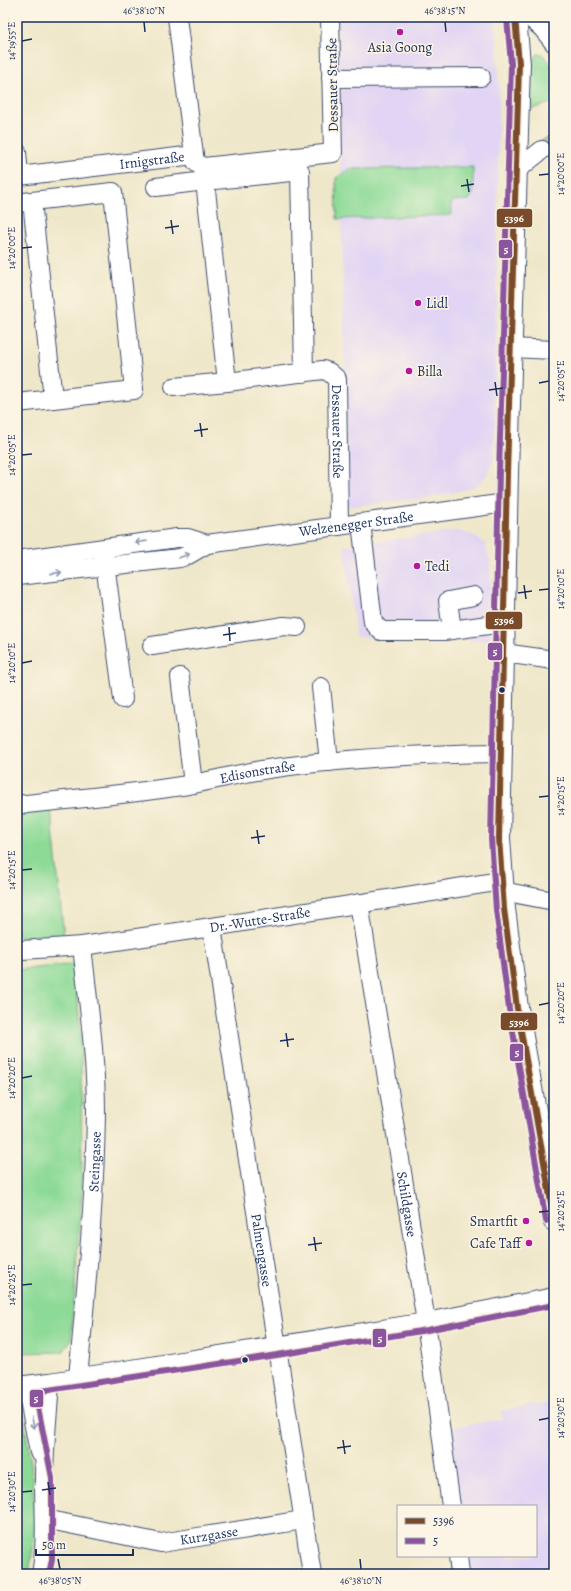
<svg xmlns="http://www.w3.org/2000/svg" width="571" height="1591" font-family="Alegreya,serif">
<style>
.built{fill:#e1d4f4}
.green{fill:#8dda97;stroke:#54847a}
.lines{fill:none;stroke-linecap:round;stroke-linejoin:round}
.minor-tunnel{stroke:#c5c2b4;stroke-width:18;stroke-dasharray:18 9;stroke-linecap:butt}
.minor-casing{stroke:#3b4b6e;stroke-width:20}
.major-casing{stroke:#3b4b6e;stroke-width:24}
.minor{stroke:#fff;stroke-width:18}
.major{stroke:#fff;stroke-width:22}
.bus-1-casing{stroke:#fcf5e5;stroke-width:9}
.bus-2-casing{stroke:#fcf5e5;stroke-width:9}
.bus-1{stroke:#7a4b2a;stroke-width:6}
.bus-2{stroke:#8b559d;stroke-width:6}
.oneway{stroke:#8d97ae}
.ticks{fill:none;stroke:#1b2f5e;stroke-width:1.5}
.poi-dot{fill:#b5179e;stroke:#fcf5e5;stroke-width:1.5}
.bus-dot{fill:#1b2f5e;stroke:#fcf5e5;stroke-width:1.5}
.labels{text-anchor:middle;stroke-width:3;stroke-linejoin:round;paint-order:stroke}
.poi-label{font-size:14px;fill:#1b2f5e;stroke:#fcf5e5;text-anchor:start}
.street-label{font-size:14px;fill:#1b2f5e;stroke:#fcf5e5}
.line-badge{stroke:#fcf5e5;stroke-width:1.5}
.badge-label{font-size:11px;text-anchor:middle;font-weight:bold;fill:#fff}
.neatline{fill:none;stroke:#1b2f5e;stroke-width:1.5}
.ticks-label{font-size:10px;text-anchor:middle;fill:#1b2f5e}
</style>
<rect width="100%" height="100%" fill="#fcf5e5"/>
<filter id="ink" filterUnits="userSpaceOnUse"><feTurbulence type="fractalNoise" baseFrequency=".025" numOctaves="2"/><feDisplacementMap in="SourceGraphic" scale="8" xChannelSelector="R" yChannelSelector="G"/><feConvolveMatrix kernelMatrix="1 2 1 2 8 2 1 2 1" color-interpolation-filters="sRGB"/></filter>
<filter id="wash" filterUnits="userSpaceOnUse"><feTurbulence type="fractalNoise" baseFrequency=".012" numOctaves="4" result="noise"/><feDisplacementMap in="SourceGraphic" scale="16" xChannelSelector="R" yChannelSelector="G"/><feGaussianBlur stdDeviation="0.9" result="paint"/><feColorMatrix in="noise" values="0 0 0 0 0 0 0 0 0 0 0 0 0 0 0 0 0 1.4 0 .05"/><feComposite in="paint" operator="in"/></filter>
<g filter="url(#wash)">
<rect width="100%" height="100%" fill="#efe7c9"/>
<!-- built -->
<g class="built">
<path d="M337,17H494L497,40L499,82L494,459L488,474L477,485L468,489L433,497L348,507Z"/>
<path d="M456,531L473,535L485,544L490,560L491,641L356,637L344,546Z"/>
<path d="M554,1401V1574H467L464,1556H536V1506H457L447,1428L502,1419L501,1411Z"/>
</g>
<!-- green -->
<g class="green">
<path d="M538,54H542C557,67 554,84 554,102L529,110C530,96 527,62 538,54Z"/>
<path d="M473,167V194L469,200L451,201L452,215L337,219L336,178L349,169Z"/>
<path d="M51,809L64,937H20L17,934V815Z"/>
<path d="M75,964L81,1041L82,1189L71,1340L63,1352L17,1353V1097L19,1089L17,1083V970Z"/>
<path d="M17,1407L23,1415L31,1463L36,1527L29,1574H17Z"/>
</g>
</g>
<g filter="url(#ink)">
<g class="lines">
<!-- minor-tunnel -->
<path class="minor-tunnel" d="M542,150L554,142"/>
<defs>
<g id="minor">
<path d="M529,17L542,28L554,43"/>
<path d="M331,78L481,77"/>
<path id="s1" d="M17,152L19,176L194,155L177,17"/>
<path d="M194,155C195,162 197,165 204,167L333,153L330,17"/>
<path d="M517,170L542,150"/>
<path d="M156,187L205,181"/>
<path d="M32,201L113,192L134,390L53,399"/>
<path d="M17,203L32,201L53,399L17,403"/>
<path d="M511,348L554,350"/>
<path id="s2" d="M227,382L323,370L329,372L337,379L339,526"/>
<path d="M174,387L227,382L205,181L300,171L304,373"/>
<path d="M361,523L373,622L381,631H444L503,623"/>
<path d="M104,556L123,699"/>
<path id="s3" d="M17,560L177,538H188L207,544L506,503"/>
<path d="M17,576L180,558L188,555L207,544"/>
<path d="M452,630L448,601L474,596"/>
<path d="M152,646L284,626L297,627"/>
<path d="M503,653L554,660"/>
<path d="M180,677L193,784"/>
<path d="M321,687L329,762"/>
<path id="s4" d="M17,805C74,799 131,794 188,785C215,780 241,773 268,769C345,758 422,754 500,753"/>
<path d="M502,891L554,901"/>
<path id="s5" d="M359,903L426,1322L451,1506"/>
<path id="s6" d="M212,927L312,1574"/>
<path id="s7" d="M17,949L22,950L82,946L212,927L501,881"/>
<path id="s8" d="M78,1378C86,1289 95,1201 96,1112C96,1057 88,1001 82,946"/>
<path d="M26,1385L39,1452"/>
<path d="M17,1386L50,1382L426,1322L554,1297"/>
<path id="s9" d="M45,1519L161,1543L303,1520"/>
<path d="M458,1556L460,1574"/>
<path d="M41,1574C47,1543 44,1511 44,1480C44,1447 48,1414 50,1382"/>
</g>
<path id="major" d="M515,17L519,64L507,473L499,838L504,909L517,1008L554,1220"/>
</defs>
<!-- minor casing -->
<use href="#minor" class="minor-casing"/>
<!-- major casing -->
<use href="#major" class="major-casing"/>
<!-- minor -->
<use href="#minor" class="minor"/>
<!-- major -->
<use href="#major" class="major"/>
<defs>
<path id="bus-1" d="M515,17L519,64L507,473L499,838L504,909L517,1008L554,1220"/>
<g id="bus-2">
<path d="M507,18L511,64L499,473L491,839L496,910L509,1009L546,1221"/>
<path d="M49,1574L52,1560V1478L35,1392L277,1355L427,1330L554,1305"/>
</g>
</defs>
<!-- bus-1 casing -->
<use href="#bus-1" class="bus-1-casing"/>
<!-- bus-2 casing -->
<use href="#bus-2" class="bus-2-casing"/>
<!-- bus-1 -->
<use href="#bus-1" class="bus-1"/>
<!-- bus-2 -->
<use href="#bus-2" class="bus-2"/>
</g>
<!-- one-way arrows -->
<defs><path id="oneway-shaft" d="M-6 0H5M1.5-3L5.5 0L1.5 3" fill="none" stroke-width="1.6" stroke-linecap="round" stroke-linejoin="round"/></defs>
<g class="oneway">
<use href="#oneway-shaft" transform="translate(141 542) rotate(172)"/>
<use href="#oneway-shaft" transform="translate(184 556) rotate(-20)"/>
<use href="#oneway-shaft" transform="translate(56 573) rotate(-6)"/>
<use href="#oneway-shaft" transform="translate(33 1423) rotate(79)"/>
</g>
</g>
<!-- ticks -->
<path class="ticks" d="M144,22L145,32M445,22L446,32M22,41L32,39M539,175L549,174M467,179L469,192M461,186L474,184M171,220L173,234M165,228L179,226M22,248L32,247M495,382L497,396M539,383L549,381M489,390L503,388M200,423L202,437M194,431L208,429M22,455L32,454M524,585L526,599M539,590L549,589M518,593L532,591M229,627L230,641M223,635L236,633M22,663L32,661M539,797L549,796M257,830L259,844M251,838L265,836M22,870L32,869M539,1005L549,1003M286,1033L288,1047M280,1041L294,1039M22,1078L32,1076M539,1212L549,1211M314,1237L316,1251M308,1245L322,1243M22,1285L32,1284M539,1420L549,1418M343,1440L345,1454M337,1448L351,1446M48,1482L50,1495M42,1490L56,1488M22,1492L32,1491M58,1559L60,1569M360,1559L361,1569"/>
<!-- markers -->
<g class="poi-dot">
<circle cx="400" cy="32" r="4"/>
<circle cx="418" cy="303" r="4"/>
<circle cx="409" cy="371" r="4"/>
<circle cx="417" cy="566" r="4"/>
<circle cx="526" cy="1221" r="4"/>
<circle cx="529" cy="1243" r="4"/>
</g>
<g class="bus-dot">
<circle cx="502" cy="690" r="3.5"/>
<circle cx="245" cy="1360" r="3.5"/>
</g>
<g class="labels">
<!-- poi labels -->
<g class="poi-label">
<text x="400" y="52" text-anchor="middle">Asia Goong</text>
<text x="426" y="308">Lidl</text>
<text x="417" y="376">Billa</text>
<text x="425" y="571">Tedi</text>
<text x="518" y="1226" text-anchor="end">Smartfit</text>
<text x="521" y="1248" text-anchor="end">Cafe Taff</text>
</g>
<!-- street labels -->
<g class="street-label">
<text transform="translate(332 85) rotate(-91)" y="5">Dessauer Straße</text>
<text dy="5" stroke="none"><textPath href="#s1" startOffset="158">Irnigstraße</textPath></text>
<text dy="5" stroke="none"><textPath href="#s2" startOffset="166">Dessauer Straße</textPath></text>
<text dy="5" stroke="none"><textPath href="#s3" startOffset="343">Welzenegger Straße</textPath></text>
<text dy="5" stroke="none"><textPath href="#s4" startOffset="243">Edisonstraße</textPath></text>
<text dy="5" stroke="none"><textPath href="#s7" startOffset="245">Dr.-Wutte-Straße</textPath></text>
<text dy="5" stroke="none"><textPath href="#s8" startOffset="217">Steingasse</textPath></text>
<text dy="5" stroke="none"><textPath href="#s5" startOffset="305">Schildgasse</textPath></text>
<text dy="5" stroke="none"><textPath href="#s6" startOffset="327">Palmengasse</textPath></text>
<text dy="5" stroke="none"><textPath href="#s9" startOffset="167">Kurzgasse</textPath></text>
</g>
</g>
<g class="line-badge">
<rect x="496" y="208" width="37" height="20" rx="4" fill="#7a4b2a"/>
<rect x="498" y="239" width="15" height="20" rx="4" fill="#8b559d"/>
<rect x="485" y="611" width="38" height="19" rx="4" fill="#7a4b2a"/>
<rect x="487" y="642" width="16" height="19" rx="4" fill="#8b559d"/>
<rect x="500" y="1012" width="38" height="19" rx="4" fill="#7a4b2a"/>
<rect x="509" y="1043" width="15" height="19" rx="4" fill="#8b559d"/>
<rect x="372" y="1328" width="15" height="20" rx="4" fill="#8b559d"/>
<rect x="29" y="1389" width="15" height="19" rx="4" fill="#8b559d"/>
</g>
<g class="badge-label">
<text x="514" y="222">5396</text>
<text x="506" y="253">5</text>
<text x="504" y="624">5396</text>
<text x="495" y="655">5</text>
<text x="519" y="1026">5396</text>
<text x="517" y="1056">5</text>
<text x="380" y="1342">5</text>
<text x="36" y="1402">5</text>
</g>
<!-- margin -->
<rect width="571" height="1591" fill="none" stroke="#fcf5e5" stroke-width="44"/>
<!-- legend -->
<rect x="397" y="1505" width="140" height="52" fill="#fcf5e5" stroke="#a2a6af"/>
<rect x="405" y="1518" width="20" height="6" fill="#7a4b2a" stroke="#a2a6af"/>
<text x="433" y="1525" font-size="12" fill="#1b2f5e">5396</text>
<rect x="405" y="1538" width="20" height="6" fill="#8b559d" stroke="#a2a6af"/>
<text x="433" y="1545" font-size="12" fill="#1b2f5e">5</text>
<!-- scale -->
<path d="M36 1549v6h97v-6" fill="none" stroke="#1b2f5e" stroke-width="2"/>
<text x="42" y="1549" font-size="12" fill="#1b2f5e" stroke="#fcf5e5" stroke-width="3" paint-order="stroke">50 m</text>
<rect x="22" y="22" width="527" height="1547" class="neatline"/>
<g class="ticks-label">
<text x="144" y="14">46°38'10"N</text>
<text x="445" y="14">46°38'15"N</text>
<text transform="translate(11 41) rotate(-90)" y="4">14°19'55"E</text>
<text transform="translate(560 174) rotate(-90)" y="4">14°20'00"E</text>
<text transform="translate(11 248) rotate(-90)" y="4">14°20'00"E</text>
<text transform="translate(560 381) rotate(-90)" y="4">14°20'05"E</text>
<text transform="translate(11 455) rotate(-90)" y="4">14°20'05"E</text>
<text transform="translate(560 589) rotate(-90)" y="4">14°20'10"E</text>
<text transform="translate(11 663) rotate(-90)" y="4">14°20'10"E</text>
<text transform="translate(560 796) rotate(-90)" y="4">14°20'15"E</text>
<text transform="translate(11 870) rotate(-90)" y="4">14°20'15"E</text>
<text transform="translate(560 1003) rotate(-90)" y="4">14°20'20"E</text>
<text transform="translate(11 1078) rotate(-90)" y="4">14°20'20"E</text>
<text transform="translate(560 1211) rotate(-90)" y="4">14°20'25"E</text>
<text transform="translate(11 1285) rotate(-90)" y="4">14°20'25"E</text>
<text transform="translate(560 1418) rotate(-90)" y="4">14°20'30"E</text>
<text transform="translate(11 1492) rotate(-90)" y="4">14°20'30"E</text>
<text x="60" y="1584">46°38'05"N</text>
<text x="361" y="1584">46°38'10"N</text>
</g>
</svg>
